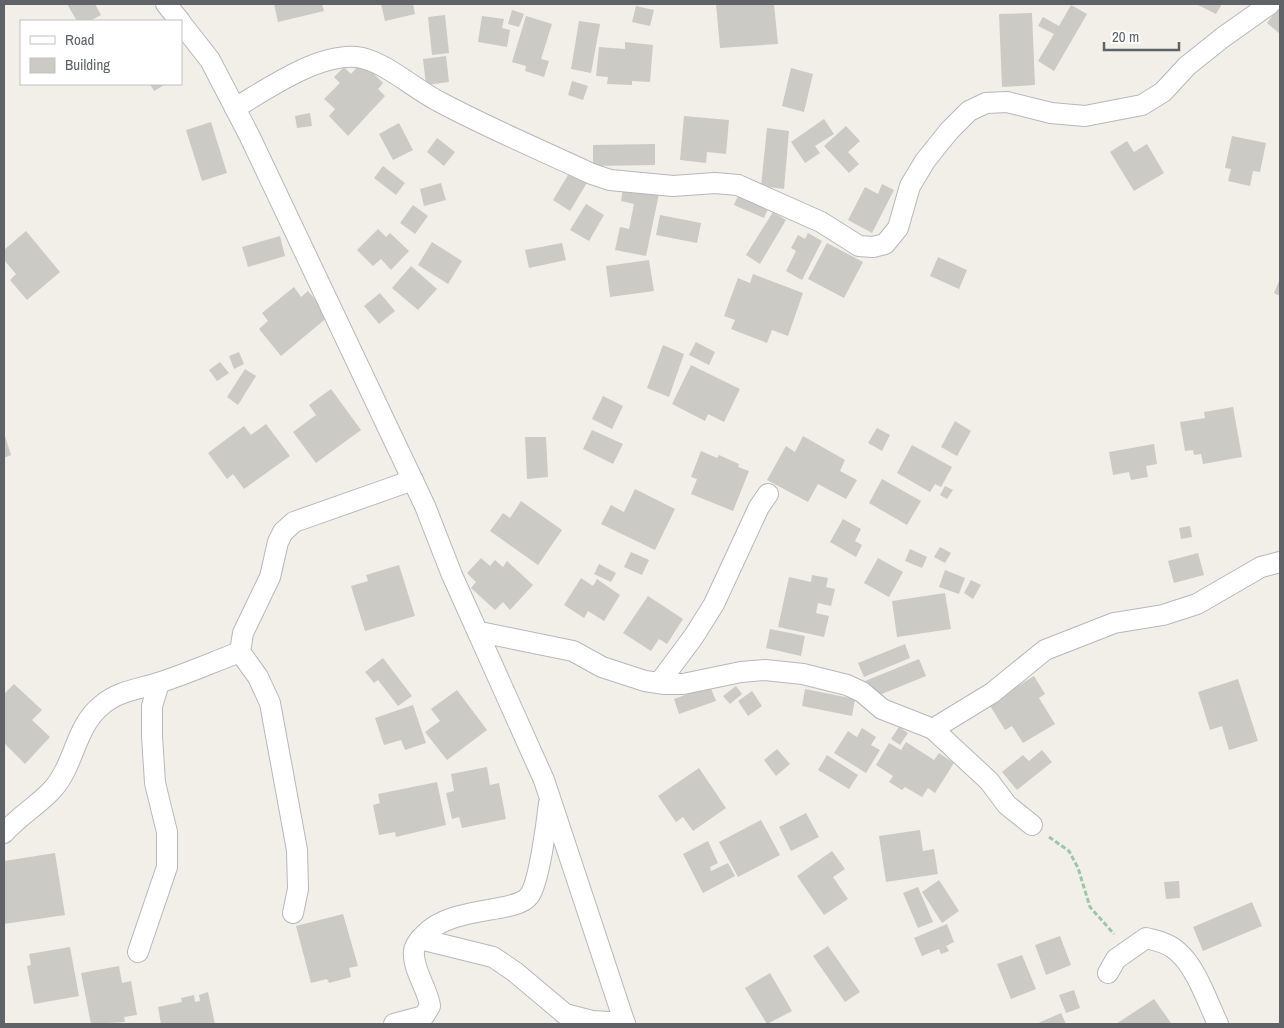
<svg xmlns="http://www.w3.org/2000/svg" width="1284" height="1028" font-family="'Archivo Narrow',sans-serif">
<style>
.building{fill:#cccac5}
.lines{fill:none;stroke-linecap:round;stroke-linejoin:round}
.street-casing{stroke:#b5b8bc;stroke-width:22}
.path{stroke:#9cc7a9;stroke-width:3;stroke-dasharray:5 2.5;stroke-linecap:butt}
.street{stroke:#fff;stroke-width:20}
</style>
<rect width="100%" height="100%" fill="#f1efe8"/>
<!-- building -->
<g class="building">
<path d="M67,4H95L101,15L90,21H77Z"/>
<path d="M274,4H322L324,11L278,22Z"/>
<path d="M381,4H413L415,14L385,21Z"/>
<path d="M716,4H774L778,44L720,48Z"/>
<path d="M1196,4H1222L1216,14Z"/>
<path d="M1071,5L1087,14L1054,71L1038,61L1054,34L1038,26L1043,17L1059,26Z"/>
<path d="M636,6L654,10L650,26L632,22Z"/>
<path d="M1278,8L1280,9V34L1267,23Z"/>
<path d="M512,10L524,14L519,27L508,24Z"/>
<path d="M1032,13L1035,85L1002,87L999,14Z"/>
<path d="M445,15L449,53L432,55L428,17Z"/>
<path d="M482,16L504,19L502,28L510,30L507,47L478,42Z"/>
<path d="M526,16L552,24L541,59L549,61L544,77L525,71L526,66L512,62Z"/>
<path d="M579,21L600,24L591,73L571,69Z"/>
<path d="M625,42L653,45L650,82L632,81V85L607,84L608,77L596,76L599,47L625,49Z"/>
<path d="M446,56L449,82L426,85L423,59Z"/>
<path d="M362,62L383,83L378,89L385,96L348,136L329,116L335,109L324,99L340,83L334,77L344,67L351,74Z"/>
<path d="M791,68L813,74L804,112L782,106Z"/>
<path d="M572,81L588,86L583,100L568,95Z"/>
<path d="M150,84H166L154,91Z"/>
<path d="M310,113L312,126L297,128L295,116Z"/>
<path d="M684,116L729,120L726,154L707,152L706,163L680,160Z"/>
<path d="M824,119L834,134L815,146L820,153L805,163L791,142Z"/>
<path d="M211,122L227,173L202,181L186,130Z"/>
<path d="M399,123L413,150L393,160L379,134Z"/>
<path d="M846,126L860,141L848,152L859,164L849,173L824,146Z"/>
<path d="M767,128L789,131L784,189L761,186Z"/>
<path d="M1232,136L1266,143L1260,172L1253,171L1250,186L1228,181L1231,169L1225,168Z"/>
<path d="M437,138L455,152L444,166L427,152Z"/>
<path d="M1127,141L1134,152L1147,144L1164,173L1134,191L1110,152Z"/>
<path d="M655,144V165L593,166V145Z"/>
<path d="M383,166L405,183L396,195L374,178Z"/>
<path d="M571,170L588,181L570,211L553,200Z"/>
<path d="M624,182L660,189L646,256L615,250L620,227L629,229L634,204L621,201Z"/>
<path d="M441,183L446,200L424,206L420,189Z"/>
<path d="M882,184L894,190L872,233L848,220L865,187L878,194Z"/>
<path d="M740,191L770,204L764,218L734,205Z"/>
<path d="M586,204L604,215L589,241L570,230Z"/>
<path d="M413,205L428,216L415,234L400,223Z"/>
<path d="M773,212L786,220L760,264L746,255Z"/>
<path d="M660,215L701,223L697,243L656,235Z"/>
<path d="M378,229L386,237L390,233L409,251L391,270L381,259L373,266L357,250Z"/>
<path d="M26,231L60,272L27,300L10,280L16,274L4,260V250Z"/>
<path d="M808,233L822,241L802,280L786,271L796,251L791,248L798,235L805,239Z"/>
<path d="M280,236L285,256L248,267L242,247Z"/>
<path d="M432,242L462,261L448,284L418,265Z"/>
<path d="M562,243L566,260L529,268L525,250Z"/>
<path d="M827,243L863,262L844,298L808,279Z"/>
<path d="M938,257L967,270L959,289L930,276Z"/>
<path d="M649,260L654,291L610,297L606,266Z"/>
<path d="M411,266L437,289L418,310L392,288Z"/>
<path d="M753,274L803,293L788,336L772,330L767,343L731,329L735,320L724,316L738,278L750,283Z"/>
<path d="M1280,279V296L1274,293Z"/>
<path d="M294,287L301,297L308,291L329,316L281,356L259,329L268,321L262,313Z"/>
<path d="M380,293L395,311L379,324L364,306Z"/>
<path d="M696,342L715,352L709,365L689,355Z"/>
<path d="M663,345L684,354L669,397L647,388Z"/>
<path d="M239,352L244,364L234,369L229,356Z"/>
<path d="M220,362L229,373L217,381L209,370Z"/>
<path d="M691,365L740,389L724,422L708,414L705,421L672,404Z"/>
<path d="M245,369L256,376L238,405L227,397Z"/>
<path d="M331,389L361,430L316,463L293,432L316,415L309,405Z"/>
<path d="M603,396L623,406L612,429L592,419Z"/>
<path d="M1233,407L1242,457L1203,464L1201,454L1194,455L1193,450L1185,451L1180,422L1205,418L1204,412Z"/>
<path d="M955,421L971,431L957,456L941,447Z"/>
<path d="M266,424L290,456L244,489L233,474L227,479L208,453L244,426L251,435Z"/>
<path d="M877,428L890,435L882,451L868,443Z"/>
<path d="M592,430L623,444L613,464L583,449Z"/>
<path d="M4,433L11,455L4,458Z"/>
<path d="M803,436L845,460L840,471L857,480L846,499L818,484L808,502L767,480L786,446L795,452Z"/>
<path d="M525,437H546L548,477L527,479Z"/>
<path d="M1154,444L1157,464L1146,466L1148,477L1131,480L1129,472L1113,475L1109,452Z"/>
<path d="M912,445L952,467L941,487L935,484L930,492L897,473Z"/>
<path d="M701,451L717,458L719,455L739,464L738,467L749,471L733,511L691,494L697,479L691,477Z"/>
<path d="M882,479L921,501L907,525L869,503Z"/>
<path d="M945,486L953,490L947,499L940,495Z"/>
<path d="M635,489L675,509L655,550L601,524L611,505L624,512Z"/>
<path d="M521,501L562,530L538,565L490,531L503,513L510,518Z"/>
<path d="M843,519L861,529L855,541L862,545L856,557L830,542Z"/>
<path d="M1190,526L1192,537L1181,539L1179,528Z"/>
<path d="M940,547L951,553L945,563L934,557Z"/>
<path d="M910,549L927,557L922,568L905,561Z"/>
<path d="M631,552L649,560L642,575L624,567Z"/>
<path d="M1198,553L1204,575L1174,583L1168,561Z"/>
<path d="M481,558L490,566L495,560L503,567L507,561L533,585L510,610L503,602L495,610L471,588L476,582L467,573Z"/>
<path d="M878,558L903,572L889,597L864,583Z"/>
<path d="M599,564L616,573L611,582L594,574Z"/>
<path d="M399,565L415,616L365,631L351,586L368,581L366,575Z"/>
<path d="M945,570L965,578L959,594L939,587Z"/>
<path d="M812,575L828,578L826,587L835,589L831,606L818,603L816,613L829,616L824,637L778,627L789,577L811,582Z"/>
<path d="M581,578L593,586L597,579L620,595L604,621L588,611L584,618L564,605Z"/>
<path d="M971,580L981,585L973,599L964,593Z"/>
<path d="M945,593L951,629L897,637L892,601Z"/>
<path d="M648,596L683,619L667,644L659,639L651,651L623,633Z"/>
<path d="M770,629L805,636L801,656L766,648Z"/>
<path d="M905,644L910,658L864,677L858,663Z"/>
<path d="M383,658L412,696L398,706L378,680L374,683L365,672Z"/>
<path d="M919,659L926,676L872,698L865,681Z"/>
<path d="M1034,676L1045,694L1039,698L1055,724L1023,743L1012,726L1005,730L989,704Z"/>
<path d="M1238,679L1258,741L1229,750L1222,726L1210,730L1198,692Z"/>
<path d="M14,684L42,710L32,720L50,737L25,764L4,743V692L5,693Z"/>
<path d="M710,686L716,701L679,714L674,699Z"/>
<path d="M736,686L742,694L730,704L723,696Z"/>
<path d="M805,689L855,699L852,716L802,706Z"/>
<path d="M457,690L487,730L447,760L425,732L440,721L431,709Z"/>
<path d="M752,691L762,706L748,716L738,701Z"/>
<path d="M413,705L426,743L405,750L401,740L384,745L375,718Z"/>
<path d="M899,727L908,733L900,745L891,739Z"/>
<path d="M862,728L876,737L871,745L880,750L866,773L834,753L848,731L857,737Z"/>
<path d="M906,742L934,760L939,753L954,763L935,793L928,788L922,797L905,787L902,790L889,782L893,776L876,765L889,743L901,750Z"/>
<path d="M777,749L790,764L776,776L764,760Z"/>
<path d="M1042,750L1052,762L1017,790L1002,772L1023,755L1029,761Z"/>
<path d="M827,755L858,775L849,789L818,770Z"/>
<path d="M487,767L490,785L499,783L506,819L462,828L459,817L452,819L446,793L454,791L451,774Z"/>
<path d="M699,768L726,808L693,831L683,817L676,822L658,796Z"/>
<path d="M437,782L446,825L396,837L395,832L379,835L373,805L380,803L378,794Z"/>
<path d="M806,813L819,837L791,851L779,827Z"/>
<path d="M761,820L780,855L738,877L719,842Z"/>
<path d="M920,830L923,851L934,849L938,874L886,882L879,836Z"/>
<path d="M708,841L718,863L710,867L711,871L728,863L735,876L703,893L683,854Z"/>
<path d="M832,851L845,869L833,877L848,899L824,915L797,876Z"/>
<path d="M55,853L65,915L4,924V861Z"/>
<path d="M939,880L959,911L942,923L922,892Z"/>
<path d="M1179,881L1180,898L1166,899L1164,882Z"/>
<path d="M918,887L933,922L918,928L903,893Z"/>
<path d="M1252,902L1262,926L1203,951L1193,927Z"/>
<path d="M343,914L358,966L349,968L351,977L329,983L327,979L311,983L296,926Z"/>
<path d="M947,924L954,942L946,946L949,951L941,954L939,949L922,956L914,938Z"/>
<path d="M1060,936L1071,965L1046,975L1035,945Z"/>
<path d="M828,946L860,992L845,1002L813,956Z"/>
<path d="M70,947L79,996L34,1004L27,966L31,965L29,954Z"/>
<path d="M1022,955L1036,989L1011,999L997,964Z"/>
<path d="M119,966L122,983L131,981L137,1015L124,1017L125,1022L91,1024L81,973Z"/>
<path d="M770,973L792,1011L767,1024L745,988Z"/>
<path d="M1074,990L1080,1008L1066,1013L1059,995Z"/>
<path d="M208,992L215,1024H161L158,1007L182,1002L181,998L194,995L195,1002L200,1001L199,995Z"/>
<path d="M1154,999L1171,1023L1169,1024H1116Z"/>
<path d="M1061,1013L1066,1024H1036Z"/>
</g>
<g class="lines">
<defs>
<g id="street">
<path d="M166,4L180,21"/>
<path d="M181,23L210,60L250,137L425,506L452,575L544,780L625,1024"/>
<path d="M235,108C267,89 317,54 356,57C382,59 414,89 438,101C488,128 541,150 592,174L610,180L673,186L715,183L738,185L821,222L859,246L873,247L885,244L898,228L910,186L925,161L949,131L969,111L986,103L1007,102L1051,113L1085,116L1142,105L1163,92L1187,66L1222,38L1270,4"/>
<path d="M480,632L573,651L602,667L645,681L665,684H683L741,672L765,670L803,674L847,685L862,692L882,709L933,729L989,781L1007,805L1032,825"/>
<path d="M659,683L694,636L714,604L759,507L768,494"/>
<path d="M933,729L992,693L1045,650L1114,623L1163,615L1197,604L1261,567L1280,562"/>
<path d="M4,833C18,817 37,806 52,790C75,765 75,726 102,705C118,691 139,689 158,683C186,674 213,662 240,652"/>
<path d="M293,913L298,889L297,850L270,703L258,677L240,652L243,633L270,577L278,542L283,532L294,522L413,480"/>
<path d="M420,939L493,957L515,972L565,1014L592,1021L625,1023"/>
<path d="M138,952L167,867V832L155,783L152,736V706L159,683"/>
<path d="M1108,973L1116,959L1146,938C1157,941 1169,943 1178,952C1196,967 1208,1003 1218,1024"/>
<path d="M394,1024L424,1016L430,1006C428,989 412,969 414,951C414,946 420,939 424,935C452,905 516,914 529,896C539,884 547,821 549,803"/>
</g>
</defs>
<!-- street casing -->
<use href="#street" class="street-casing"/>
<!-- path -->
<path class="path" d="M1049,837L1069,851L1078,868L1090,907L1114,934"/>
<!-- street -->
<use href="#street" class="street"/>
</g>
<!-- border -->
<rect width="1284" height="1028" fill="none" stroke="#5f6368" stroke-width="10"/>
<!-- legend -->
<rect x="20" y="20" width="162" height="65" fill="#ffffff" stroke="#bfc1c3"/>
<rect x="30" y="36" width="25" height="8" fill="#ffffff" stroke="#bfc1c3"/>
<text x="65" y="45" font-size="15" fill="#5f6368">Road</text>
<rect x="30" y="58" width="25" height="15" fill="#cccac5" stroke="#bfc1c3"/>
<text x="65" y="70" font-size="15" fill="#5f6368">Building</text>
<!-- scale -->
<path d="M1104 42v8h75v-8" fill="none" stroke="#5f6368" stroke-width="2.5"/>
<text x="1112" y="42" font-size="15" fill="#5f6368" stroke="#ffffff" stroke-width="4" paint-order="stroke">20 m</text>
</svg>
